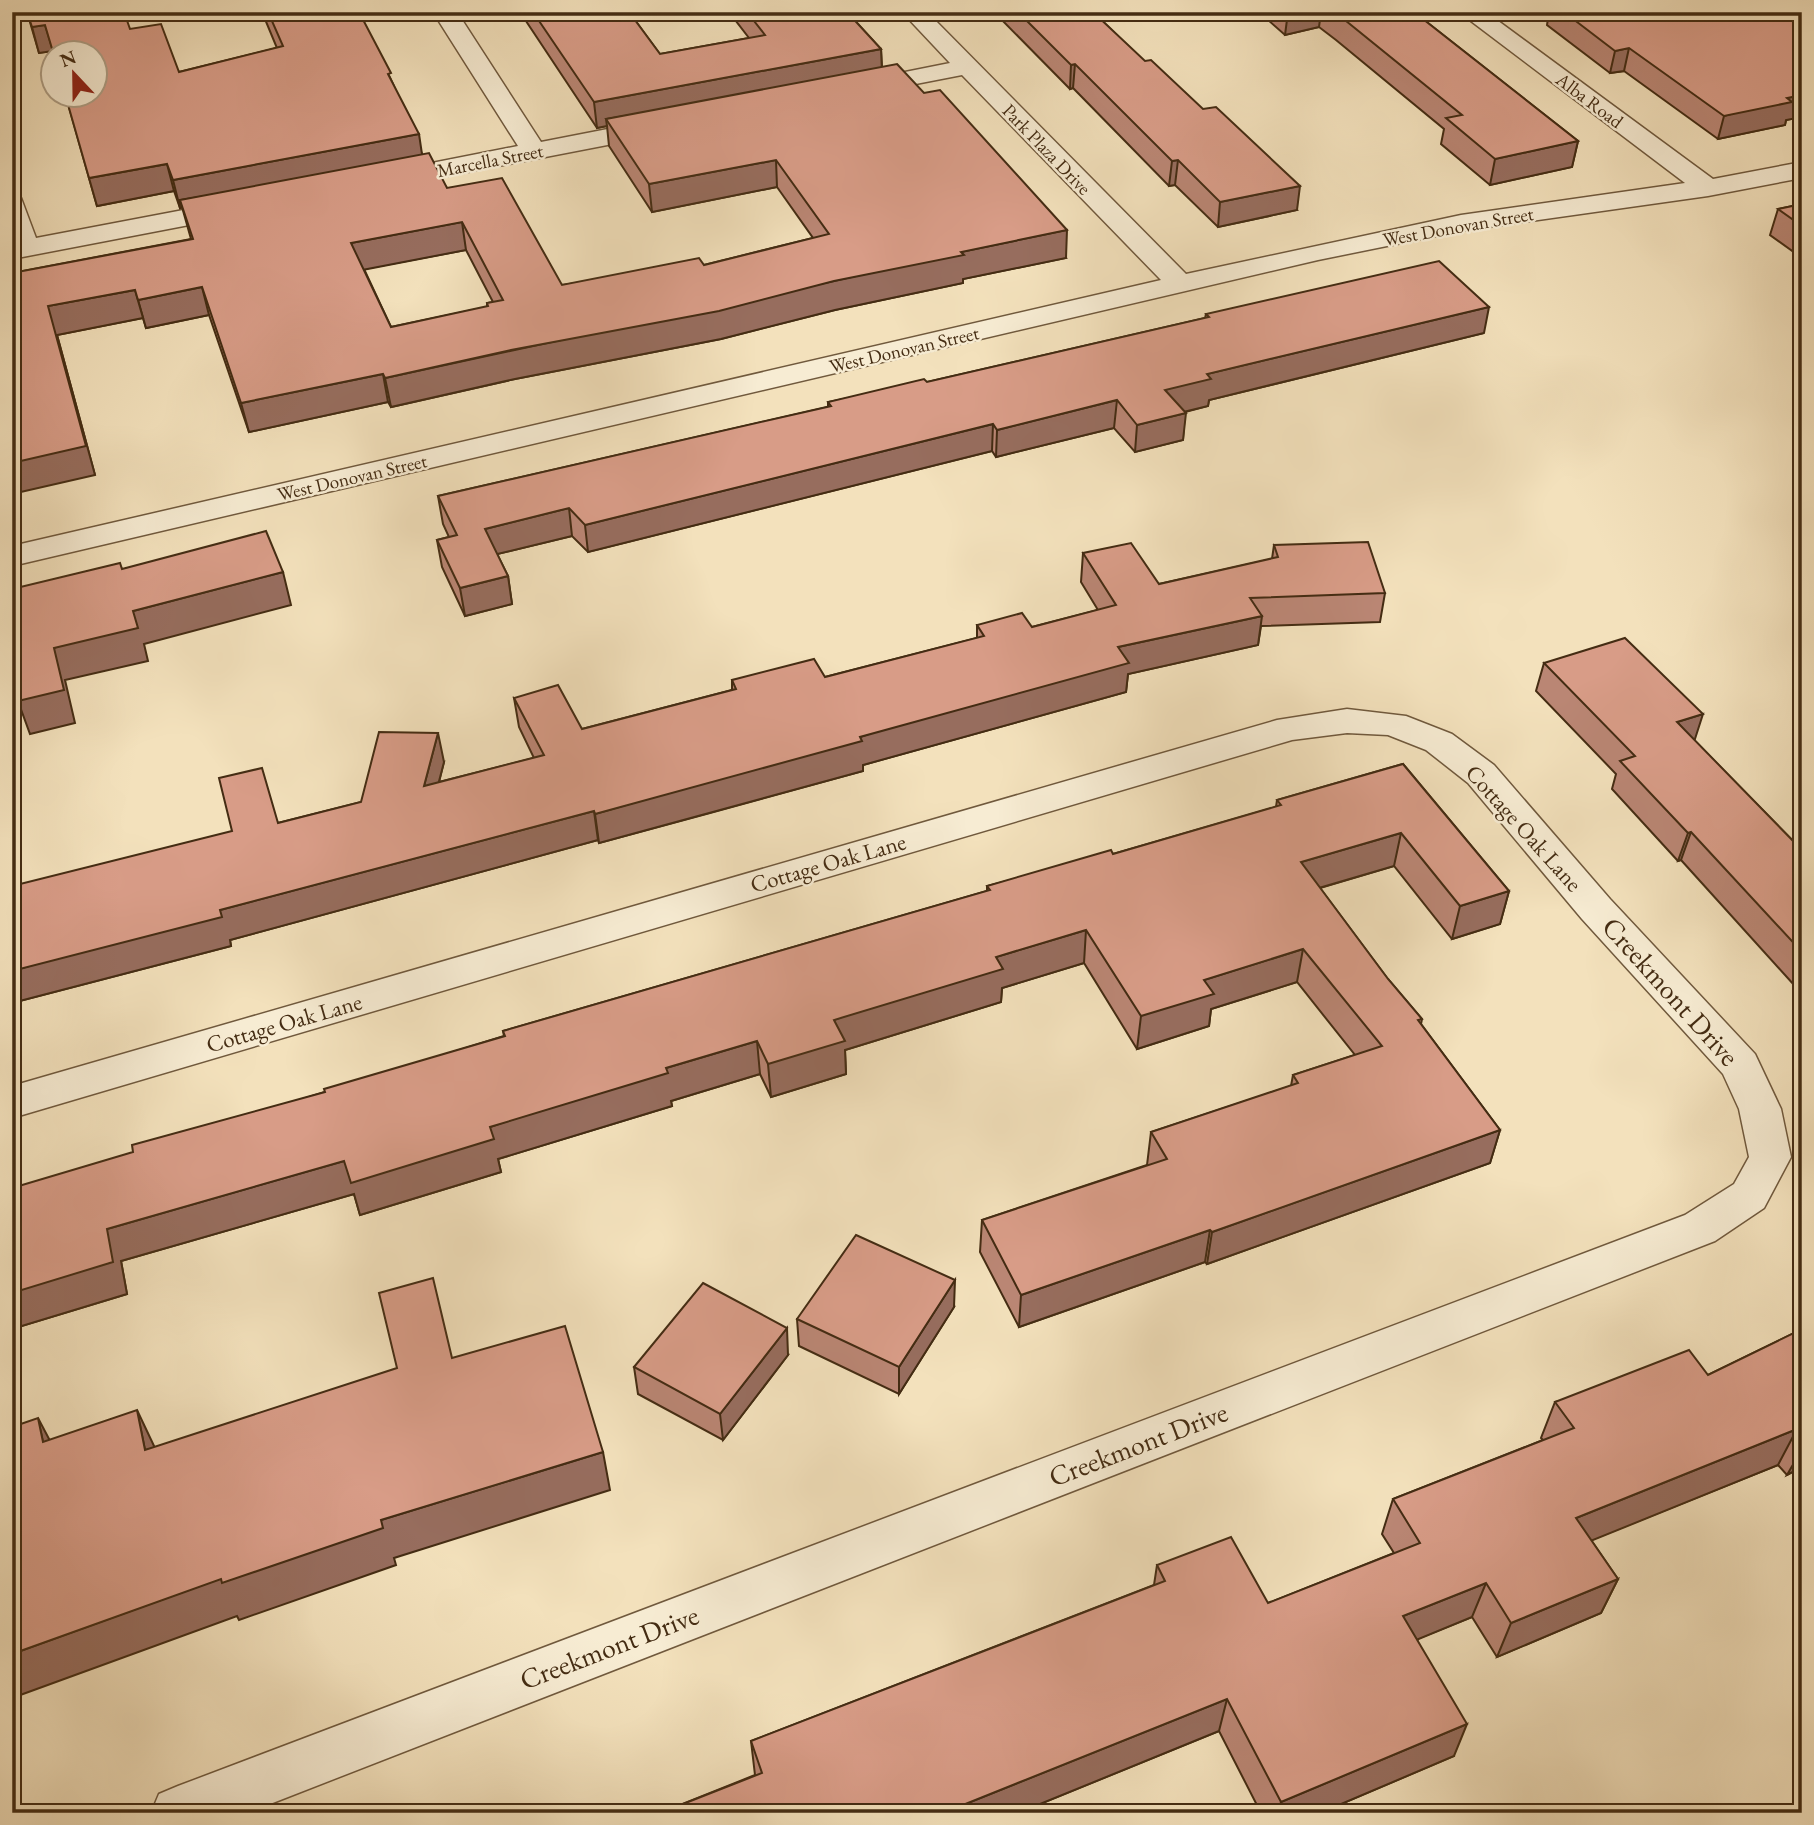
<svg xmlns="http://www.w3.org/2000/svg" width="1814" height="1825" font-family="'EB Garamond',serif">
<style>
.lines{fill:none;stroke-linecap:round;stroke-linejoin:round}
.minor-casing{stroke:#70593d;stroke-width:3}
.minor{fill:#f7ecd3;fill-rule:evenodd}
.wall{fill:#ba8674;stroke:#442c13;stroke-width:2;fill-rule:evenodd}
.shaded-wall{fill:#976d5e;stroke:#442c13;stroke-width:2}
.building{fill:#d89c87;stroke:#442c13;stroke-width:2;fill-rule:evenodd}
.labels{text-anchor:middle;stroke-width:5;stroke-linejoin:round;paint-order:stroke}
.far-street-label{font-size:19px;fill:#442c13;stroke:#f7ecd3}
.street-label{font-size:23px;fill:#442c13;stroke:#f7ecd3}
.near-street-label{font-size:28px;fill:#442c13;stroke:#f7ecd3}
</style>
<rect width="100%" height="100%" fill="#f3e1bc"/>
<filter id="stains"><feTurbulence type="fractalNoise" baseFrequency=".00286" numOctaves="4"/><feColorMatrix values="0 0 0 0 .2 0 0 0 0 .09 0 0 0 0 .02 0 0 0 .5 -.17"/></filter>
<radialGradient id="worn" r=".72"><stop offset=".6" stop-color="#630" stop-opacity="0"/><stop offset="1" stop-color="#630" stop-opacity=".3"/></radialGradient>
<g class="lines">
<defs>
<g id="minor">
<path d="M433,12H457L541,142L659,119L668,122L672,127L668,132L659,135L385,188L376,186L372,180L376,174L518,146Z"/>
<path d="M902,12H927L1186,274L1461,215L1685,183L1459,12H1486L1713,179L1802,162V178L1708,196L1461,231L1318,260L12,566V546L1161,280L962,75L859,95L850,93L847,88L850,83L950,63Z"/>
<path d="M12,196L21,198L36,238L236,200L245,202L249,208L245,214L236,216L12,259Z"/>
<path d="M1347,709L1406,716L1452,734L1494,765L1610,899L1755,1054L1781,1109L1791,1157L1764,1208L1715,1241L247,1813H151L159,1794L178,1786L1685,1215L1734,1184L1749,1157L1739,1109L1723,1074L1582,919L1468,783L1426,750L1388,735L1347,733L1292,740L12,1118V1086L1277,720Z"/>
</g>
</defs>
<!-- minor casing -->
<use href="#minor" class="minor-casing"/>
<!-- minor -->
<use href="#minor" class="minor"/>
</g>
<!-- wall -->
<g class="wall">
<path d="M27,12L130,29L179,72L277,48L262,12H359L393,84L422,154L447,188L562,285L704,265L813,238L777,187L652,212L609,146L607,126L597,128L520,12H629L660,54L749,38L736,21L735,12H847L881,49L882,67L1066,258L963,279V283L835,310L721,339L515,379L391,407L388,402L249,432L209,315L146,328L143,318L57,335L95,475L12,273L191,239L182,207L180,208L174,191L97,206L53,51L39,53ZM466,250L493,302L487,303V307L391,327L364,269Z"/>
<path d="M994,12H1093L1297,210L1218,227L1175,185L1169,186L1073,88L1070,89Z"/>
<path d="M1259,12H1414L1578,141L1572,167L1490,185L1441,144L1444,129L1336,40L1319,27L1285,35Z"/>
<path d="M1549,12H1802V117L1786,120L1785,125L1718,139L1624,71L1610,73L1547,25Z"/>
<path d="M1802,204V258L1770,235L1778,209Z"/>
<path d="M1206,314L1484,333L1209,400L1208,406L1185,412L1183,440L1135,452L1114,428L996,457L992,451L588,552L572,536L497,554L508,576L512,604L465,616L442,567L437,540L449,537L443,524L438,496L828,407V402L927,382L1205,318Z"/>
<path d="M1274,545L1385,593L1380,622L1261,626L1258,645L1128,674L1126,692L863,765V771L710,813L599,843L598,840L230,940L231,946L12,1003L278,823L361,802L444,762L439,782L534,758L519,727L514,698L582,729L732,690V680L825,677L977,638V625L1032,627L1098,610L1081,582L1083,553L1159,584L1272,559Z"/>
<path d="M1544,663L1694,740L1799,847L1802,846V984L1795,986L1681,860L1678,861L1612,789L1616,774L1536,691Z"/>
<path d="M1403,764L1509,891L1500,924L1452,939L1394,866L1320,888L1388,979L1422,1019L1421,1024L1500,1130L1490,1163L1207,1264L1205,1262L1019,1327L980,1252L982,1220L1147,1165L1151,1132L1291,1086L1293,1075L1355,1055L1297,982L1211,1009L1209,1026L1137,1049L1084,963L1002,988L1001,1002L845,1050L846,1074L771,1097L760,1074L671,1101L672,1106L498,1159L501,1172L360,1215L354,1194L121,1261L127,1294L12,1329L133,1152L504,1036L503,1031L987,891V886L1113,854L1276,807L1277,800Z"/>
<path d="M954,1307L899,1394L799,1346L797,1319Z"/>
<path d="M1802,1329V1467L1787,1475L1778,1465L1591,1540L1618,1579L1601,1613L1497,1657L1472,1617L1417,1639L1454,1756L1320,1813H1261L1219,1731L1018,1813H660L755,1775L751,1741L1154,1585L1157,1565L1268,1603L1394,1553L1382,1534L1393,1499L1543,1440L1541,1438L1555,1402L1708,1375Z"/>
<path d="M788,1355L723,1440L638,1394L634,1367Z"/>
</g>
<!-- shaded-wall -->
<g class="shaded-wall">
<path d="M1288,12H1321L1319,27L1285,35Z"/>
<path d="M45,25L53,51L39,53L32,27Z"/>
<path d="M1629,48L1624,71L1610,73L1615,51Z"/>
<path d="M881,49L882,73L606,119L607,126L597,128L594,102Z"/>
<path d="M1075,64L1073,88L1070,89L1071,65Z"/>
<path d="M1802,95V117L1786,120L1785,125L1718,139L1724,116L1787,98Z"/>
<path d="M419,134L423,161L180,200L182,207L180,208L173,180Z"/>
<path d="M1578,141L1572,167L1490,185L1495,159Z"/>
<path d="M776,160L777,187L652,212L649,184Z"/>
<path d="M1178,160L1175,185L1169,186L1172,161Z"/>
<path d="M167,164L174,191L97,206L89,178Z"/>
<path d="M1300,186L1297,210L1218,227L1220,202Z"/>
<path d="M462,222L466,250L357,271L351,243Z"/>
<path d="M1067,230L1066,258L963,279V283L835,310L721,339L515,379L391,407L385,378L834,281L961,252Z"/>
<path d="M202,287L209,315L146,328L138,300Z"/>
<path d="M135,290L143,318L57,335L95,475L12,494V463L48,306Z"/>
<path d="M1489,307L1484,333L1209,400L1208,406L1163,417L1165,390L1207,374Z"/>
<path d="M383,374L388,402L249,432L241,403Z"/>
<path d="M1117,400L1114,428L996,457L997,430Z"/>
<path d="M1186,413L1183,440L1135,452L1137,425Z"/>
<path d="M993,424L992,451L588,552L585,525Z"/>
<path d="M569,508L572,536L489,556L485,529Z"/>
<path d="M283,572L291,605L144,644L148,661L65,680L75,723L30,734L19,704L12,706V671L54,648L133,611Z"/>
<path d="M508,576L512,604L465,616L460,588Z"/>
<path d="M1262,616L1258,645L1128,674L1126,692L863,765V771L599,843L595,814L860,737L1118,647Z"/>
<path d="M1703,714L1694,742L1677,722Z"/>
<path d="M438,733L444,762L430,816L424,786Z"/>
<path d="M594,811L598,840L230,940L231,946L12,1003V971L220,910Z"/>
<path d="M1691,832L1681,860L1678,861L1688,833Z"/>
<path d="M1401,833L1394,866L1295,895L1301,862Z"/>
<path d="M1509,891L1500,924L1452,939L1460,906Z"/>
<path d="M1086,930L1084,963L1002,988L1001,1002L845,1050L846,1074L771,1097L768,1064L834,1020L996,957Z"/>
<path d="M1303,949L1297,982L1211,1009L1209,1026L1137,1049L1141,1016L1204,980Z"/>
<path d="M1802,971V984L1795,986Z"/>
<path d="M757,1041L760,1074L671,1101L672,1106L498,1159L501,1172L360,1215L354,1194L121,1261L127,1294L12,1329V1293L107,1229L344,1161L490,1127L666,1068Z"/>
<path d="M1500,1130L1490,1163L1207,1264L1212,1232Z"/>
<path d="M1210,1230L1205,1262L1019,1327L1021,1295Z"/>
<path d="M955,1280L954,1307L899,1394V1367Z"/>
<path d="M787,1328L788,1355L723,1440L720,1414Z"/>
<path d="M137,1410L155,1448L145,1450Z"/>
<path d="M38,1418L58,1456L43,1442Z"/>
<path d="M1797,1429L1778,1465L1561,1553L1576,1518Z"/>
<path d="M1802,1449V1467L1787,1475Z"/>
<path d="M603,1452L610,1490L394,1558L396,1565L239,1620L237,1616L12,1698V1654L381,1520Z"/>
<path d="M1618,1579L1601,1613L1497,1657L1511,1623Z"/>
<path d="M1486,1583L1472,1617L1392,1650L1403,1616Z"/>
<path d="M1227,1699L1219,1731L1018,1813H943Z"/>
<path d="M1467,1724L1454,1756L1320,1813H1278L1281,1802Z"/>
</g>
<!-- building -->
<g class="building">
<path d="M27,12H124L130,29L161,24L179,72L283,46L268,12H359L391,73L388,74L419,134L173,180L167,164L89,178L65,94H94V52H53L45,25L32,27Z"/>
<path d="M533,12H629L660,54L765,35L747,12H847L881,49L594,102Z"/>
<path d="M1018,12H1093L1145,61L1151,60L1203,109L1216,107L1300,186L1220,202L1178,160L1172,161L1075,64L1071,65Z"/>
<path d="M1335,12H1414L1578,141L1495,159L1446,118L1462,115Z"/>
<path d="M1564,12H1802V95L1787,98L1792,102L1724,116L1629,48L1615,51Z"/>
<path d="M897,64L924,93L940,90L1067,230L961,252L964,255L834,281L719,311L511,350L385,378L383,374L241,403L202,287L138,300L135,290L48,306L86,446L12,463V273L193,239L180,200L429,153L447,188L502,178L562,285L699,258L704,265L829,234L776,160L649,184L606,119ZM462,222L503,300L487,303L488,306L391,327L351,243Z"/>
<path d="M1802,204V226L1778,209Z"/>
<path d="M1439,261L1489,307L1207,374L1211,379L1165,390L1186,413L1137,425L1117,400L997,430L993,424L585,525L569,508L485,529L508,576L460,588L437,540L457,535L438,496L831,406L828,402L924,379L927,382L1209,317L1206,314Z"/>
<path d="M266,531L283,572L133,611L138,628L54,648L64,690L18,701L12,672V589L120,563L122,569Z"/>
<path d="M1368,542L1385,593L1250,598L1262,616L1118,647L1129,663L860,737L862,741L595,814L594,811L220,910L222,917L12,971V886L232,831L219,778L262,768L278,823L361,802L379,732L438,733L424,786L544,755L514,698L558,685L582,729L736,689L732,680L814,659L825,677L984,636L977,625L1022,613L1032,627L1116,605L1083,553L1131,543L1159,584L1278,557L1274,545Z"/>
<path d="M1625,638L1703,714L1677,722L1799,847L1802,846V952L1691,832L1688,833L1620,761L1635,756L1544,663Z"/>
<path d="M1403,764L1509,891L1460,906L1401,833L1301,862L1388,979L1422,1019L1418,1020L1500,1130L1212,1232L1210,1230L1021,1295L982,1220L1167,1159L1151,1132L1298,1083L1293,1075L1382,1046L1303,949L1204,980L1214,994L1141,1016L1086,930L996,957L1003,969L834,1020L845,1041L768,1064L757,1041L666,1068L668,1073L490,1127L494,1139L351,1183L344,1161L107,1229L113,1262L12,1293V1188L133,1152L132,1145L325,1092L324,1089L505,1036L503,1031L990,890L987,886L1111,850L1113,854L1281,805L1277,800Z"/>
<path d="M856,1235L955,1280L899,1367L797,1319Z"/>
<path d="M433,1278L452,1358L565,1326L603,1452L381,1520L383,1528L222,1583L221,1579L12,1654V1427L38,1418L43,1442L137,1410L145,1450L397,1368L379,1293Z"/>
<path d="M703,1283L787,1328L720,1414L634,1367Z"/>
<path d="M1802,1329V1434L1797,1429L1576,1518L1618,1579L1511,1623L1486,1583L1403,1616L1467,1724L1281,1802L1227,1699L943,1813H660L762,1773L751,1741L1165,1581L1157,1565L1231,1537L1268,1603L1420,1543L1393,1499L1574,1428L1555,1402L1689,1350L1708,1375Z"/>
</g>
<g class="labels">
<!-- far-street labels -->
<g class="far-street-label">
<text transform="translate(1590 100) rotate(37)" y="7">Alba Road</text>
<text transform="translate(1047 149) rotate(46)" y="7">Park Plaza Drive</text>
<text transform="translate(490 160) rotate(-11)" y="7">Marcella Street</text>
<text transform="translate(1458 226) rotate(-10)" y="7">West Donovan Street</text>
<text transform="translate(904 349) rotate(-13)" y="7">West Donovan Street</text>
<text transform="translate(352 477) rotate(-13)" y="7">West Donovan Street</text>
</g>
<!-- street labels -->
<g class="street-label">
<text transform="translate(1524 828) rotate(48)" y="8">Cottage Oak Lane</text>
<text transform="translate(828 863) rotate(-16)" y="8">Cottage Oak Lane</text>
<text transform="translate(284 1023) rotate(-16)" y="8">Cottage Oak Lane</text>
</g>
<!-- near-street labels -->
<g class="near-street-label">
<text transform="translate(1671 991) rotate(48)" y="10">Creekmont Drive</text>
<text transform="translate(1138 1444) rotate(-21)" y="10">Creekmont Drive</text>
<text transform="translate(609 1647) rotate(-21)" y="10">Creekmont Drive</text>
</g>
</g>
<!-- margin -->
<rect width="1814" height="1825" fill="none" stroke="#f3e1bc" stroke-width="42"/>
<rect x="14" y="14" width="1786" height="1797" fill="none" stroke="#442c13" stroke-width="3.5"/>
<rect x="21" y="21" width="1772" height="1783" fill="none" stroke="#442c13" stroke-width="2"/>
<!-- north arrow -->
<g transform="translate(74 74) rotate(338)"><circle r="33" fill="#f7ecd3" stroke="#af9f86" stroke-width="2"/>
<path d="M0-5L12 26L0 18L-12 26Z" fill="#8f2418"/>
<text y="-10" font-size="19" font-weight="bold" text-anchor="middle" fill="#442c13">N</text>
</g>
<rect width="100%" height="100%" filter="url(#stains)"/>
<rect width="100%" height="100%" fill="url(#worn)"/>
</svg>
